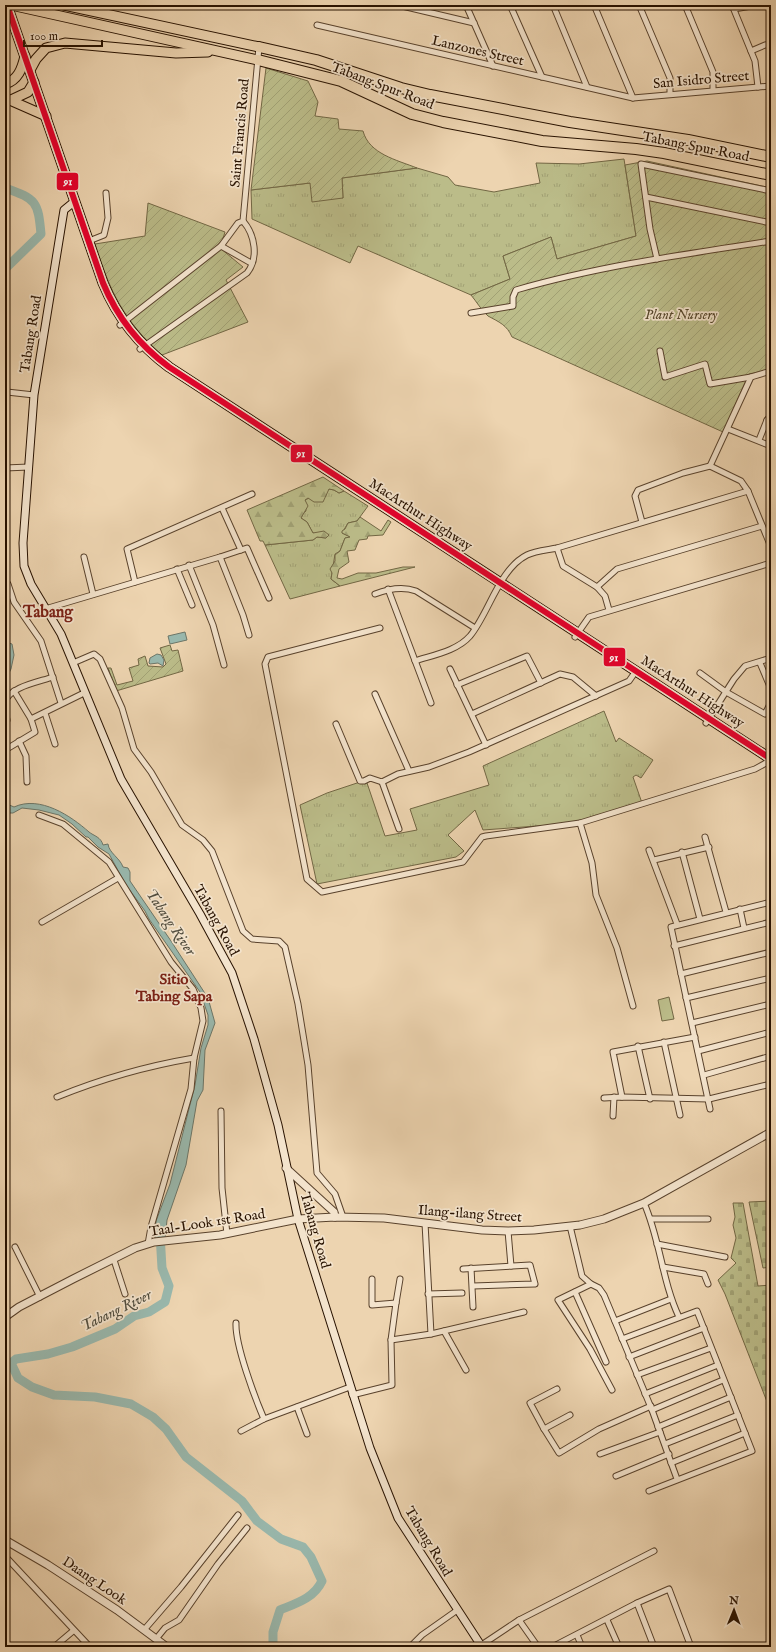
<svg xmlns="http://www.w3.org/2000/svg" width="776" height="1652" font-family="'IM FELL English',serif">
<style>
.grass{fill:url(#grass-tufts);stroke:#726744}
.forest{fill:url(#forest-firs);stroke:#726744}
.cemetery{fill:url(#cemetery-stones);stroke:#726744}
.park{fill:#bbbc89;stroke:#726744}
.garden{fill:url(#garden-furrows);stroke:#726744}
.water{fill:#99b8ad;stroke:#6c7668}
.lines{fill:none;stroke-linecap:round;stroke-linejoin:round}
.river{stroke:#99b8ad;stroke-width:9}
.minor-casing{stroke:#59422c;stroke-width:7}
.tertiary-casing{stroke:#59422c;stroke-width:9}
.secondary-casing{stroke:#281200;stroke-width:9}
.trunk-casing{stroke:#281200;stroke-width:11}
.motorway-casing{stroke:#281200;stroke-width:12}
.minor{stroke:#f3e3cc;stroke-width:5}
.tertiary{stroke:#f3e3cc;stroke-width:7}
.secondary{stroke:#f3e3cc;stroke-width:7}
.trunk{stroke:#edd4b0;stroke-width:9}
.motorway{stroke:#edd4b0;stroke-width:10}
.bus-1-casing{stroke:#f3e3cc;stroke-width:9}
.bus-1{stroke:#e4002b;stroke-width:6}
.labels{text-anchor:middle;stroke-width:3.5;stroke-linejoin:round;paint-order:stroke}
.street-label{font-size:14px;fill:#281200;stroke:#f3e3cc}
.park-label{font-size:14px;font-style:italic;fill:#544529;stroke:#f3e3cc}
.water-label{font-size:15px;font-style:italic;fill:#504c3d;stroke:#f3e3cc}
.neighbourhood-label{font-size:15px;font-weight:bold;fill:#7a1f14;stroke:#f3e3cc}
.quarter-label{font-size:16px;font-weight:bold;fill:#7a1f14;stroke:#f3e3cc}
.line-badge{stroke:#f3e3cc;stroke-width:1.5}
.badge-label{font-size:11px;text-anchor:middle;font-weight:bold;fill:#fff}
</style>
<defs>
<pattern id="grass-tufts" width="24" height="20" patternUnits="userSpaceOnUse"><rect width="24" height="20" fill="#bbbc89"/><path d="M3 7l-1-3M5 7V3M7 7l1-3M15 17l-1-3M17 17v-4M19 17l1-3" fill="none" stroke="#a1a174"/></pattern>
<pattern id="forest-firs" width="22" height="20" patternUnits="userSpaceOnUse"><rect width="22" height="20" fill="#bbbc89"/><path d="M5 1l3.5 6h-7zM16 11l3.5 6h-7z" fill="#a1a174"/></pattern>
<pattern id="cemetery-stones" width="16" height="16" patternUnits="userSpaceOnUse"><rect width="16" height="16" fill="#bbbc89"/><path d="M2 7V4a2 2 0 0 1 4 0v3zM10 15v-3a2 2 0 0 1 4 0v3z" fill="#a1a174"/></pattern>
<pattern id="garden-furrows" width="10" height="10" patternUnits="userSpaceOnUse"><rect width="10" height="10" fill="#bbbc89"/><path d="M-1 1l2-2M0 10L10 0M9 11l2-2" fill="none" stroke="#a1a174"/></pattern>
</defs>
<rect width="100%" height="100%" fill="#edd4b0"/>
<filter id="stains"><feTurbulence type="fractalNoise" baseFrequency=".005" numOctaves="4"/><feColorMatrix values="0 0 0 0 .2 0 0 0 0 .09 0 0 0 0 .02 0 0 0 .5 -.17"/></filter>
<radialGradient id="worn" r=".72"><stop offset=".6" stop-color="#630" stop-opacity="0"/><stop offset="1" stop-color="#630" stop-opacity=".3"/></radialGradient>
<!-- grass -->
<g class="grass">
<path d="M624,159L636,236L557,259L551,237L503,256L510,279L471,295L358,246L350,263L252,219L251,190L310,183L343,198L342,178L417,168L448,177L455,185L494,192L540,183L536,163L579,164Z"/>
<path d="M329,489L334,490L339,493L344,491L368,506L357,521L348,523L342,533L351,537L345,538L340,551L335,554L331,579L340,586L290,599L265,545L313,540L317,537L326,538L329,535L313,533L307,522L301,518V515L306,511L305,500Z"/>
<path d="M604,711L616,742L619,738L653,760L641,778L636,775L633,777L642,803L578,823L483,830L475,810L448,835L464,851L456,857L317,884L300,805L327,793L366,780L385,836L417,830L410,809L489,785L483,766Z"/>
</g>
<!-- forest -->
<g class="forest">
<path d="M323,477L344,491L339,493L334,490L329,489L323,502H314L308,498L305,500L308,506L301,518L307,522L313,533L324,531L329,535L326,538L317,537L313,540L265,545L263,541H260L247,510Z"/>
<path d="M360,517L381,531L388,520L391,522L383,535L368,536L367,539L359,540L355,550L347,551L349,562L339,569L337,578L342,579L358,573H376L403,567H415L340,586L331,579L332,573L330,569L335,561V555L340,551L345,538L350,537L342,533V531L345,529L348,523L357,521Z"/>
</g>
<!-- cemetery -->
<g class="cemetery">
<path d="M771,1201V1267L763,1268L749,1202Z"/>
<path d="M733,1203H743L758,1286L771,1285V1412L725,1294L718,1280L736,1263L731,1258L736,1238L733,1225L735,1217Z"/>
</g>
<!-- park -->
<path class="park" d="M669,997L674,1019L662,1021L658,1000Z"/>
<!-- garden -->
<g class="garden">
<path d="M266,68L308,81L318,102L315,116L338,119L339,129L363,131C369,154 397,160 417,168L342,178L343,198L312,202L310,183L251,190Z"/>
<path d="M647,161L771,188V369L749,374L723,432L512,337C507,325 499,322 488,316C482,311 476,301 471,295L510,279L503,256L551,237L557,259L636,236L625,165Z"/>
<path d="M148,203L225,232L220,248L243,267L226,280L248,322L162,355C124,321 110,292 95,244L145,236Z"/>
<path d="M170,645L172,651L178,650L183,671L116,691L108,668H111L117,685L133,681L129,668L139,665L138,659L145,656L148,666L163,667L166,664L160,648Z"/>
</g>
<!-- water -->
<g class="water">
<path d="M185,632L187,640L170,644L168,636Z"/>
<path d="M5,634L9,643L12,644L14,655L11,669L5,681Z"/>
<path d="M157,654L161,655L164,660L163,666L158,663L150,664L149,663L150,658Z"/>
<path d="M7,804L14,807C40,795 71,816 89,832C94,836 101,837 103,845L108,844C109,853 120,858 123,867L128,868L130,872V881L171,941L208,998L215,1023L205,1050L203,1090L197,1101L186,1165L167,1220L165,1238L155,1239L156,1221L170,1184L195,1085L201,1048L208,1025V1015L200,992L149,919L145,911L126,885L109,854L98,847L88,837H86L72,824L59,815L39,810L22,808L13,813H7L5,815V806Z"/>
</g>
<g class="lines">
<!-- river -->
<g class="river">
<path d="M5,188C37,199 38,202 41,234L5,269"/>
<path d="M160,1234L162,1268L169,1286L165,1302L149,1312L134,1316L115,1329L72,1347L48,1354L16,1359L11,1363L18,1378L32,1387L54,1395L95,1397L131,1404L153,1417L166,1429L186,1457L242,1501L257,1521L281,1539L303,1547L311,1557L322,1581C314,1598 297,1603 280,1610L273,1632V1647"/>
</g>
<defs>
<g id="minor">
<path d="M398,5L474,23"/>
<path d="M466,5L493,66"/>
<path d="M510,5L542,77"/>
<path d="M553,5L587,87"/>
<path d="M594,5L633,98"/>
<path d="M639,5L670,78V94"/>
<path d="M685,5L713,72V90"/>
<path d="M732,5L755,61L758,87"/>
<path d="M734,9L757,5"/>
<path d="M317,25L633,98L771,86"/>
<path d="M751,51L765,45L771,44"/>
<path d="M646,197L771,223"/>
<path d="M89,241L104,235L108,218L106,193"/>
<path d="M221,246L251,263"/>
<path d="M657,259L650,229L641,164L771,191"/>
<path d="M471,313L513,306V297L516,290C599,266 686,254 771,241"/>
<path d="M120,325L221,246L238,223L243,221L259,47"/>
<path d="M140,349L247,273C259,258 255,235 243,221"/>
<path d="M660,351L665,377L705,364L710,384L751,377"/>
<path d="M5,389L7,392L34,395"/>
<path d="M771,415L767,420L771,422"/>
<path d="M728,429L771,446"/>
<path d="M759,440L767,420"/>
<path d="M710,466L751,377L771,371"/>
<path d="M5,468L29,467"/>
<path d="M222,508L241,550"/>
<path d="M642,522L635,496L638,490L683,473L710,466L741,481L748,491L771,547"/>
<path d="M557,548L563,566L597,587L605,596L609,610"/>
<path d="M84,557L93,594"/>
<path d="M220,557L243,615L249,635"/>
<path d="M189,565L213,625L224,665"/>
<path d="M177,569L192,605"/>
<path d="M135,582L127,549L252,494"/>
<path d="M8,584L14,602L41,641L61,703"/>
<path d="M597,587L617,569L762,526"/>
<path d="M388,589L431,703"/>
<path d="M375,594C388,589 402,586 416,591L475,628"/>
<path d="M45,609L220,557L247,548L269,598"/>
<path d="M380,628L268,657L265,664L307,879L322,892L463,862L482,837L486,836L580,823L755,769L766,763L769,758"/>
<path d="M575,637L589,617L771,563"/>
<path d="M415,661C433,655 457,651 470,636C489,613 499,569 527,555C535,551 547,550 557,548L748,491"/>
<path d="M73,663L94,654L100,659L122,708L134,749L151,772L182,825L203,840L212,851L243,931L252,939L279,941L285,947L298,1004L308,1065L317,1173L335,1194L343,1217"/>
<path d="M760,663L771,689"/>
<path d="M450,669L486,745"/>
<path d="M700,673L726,692L765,714L771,702"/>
<path d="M457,685L527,656L541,683"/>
<path d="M14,691L31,719L84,693"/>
<path d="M375,694L409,771"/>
<path d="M5,702C9,687 39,682 53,677"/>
<path d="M5,711L7,720"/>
<path d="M45,713L55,744"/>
<path d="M472,714L560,674L573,677L596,696"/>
<path d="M706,723L734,679L745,666L771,658"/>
<path d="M336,724L360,781H364L370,778L382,782L398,774L429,767L469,752L629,681L636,671"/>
<path d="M19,741L26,756L27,782"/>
<path d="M5,750L35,732L31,719"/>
<path d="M382,782L399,829"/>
<path d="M39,815L63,824L109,862L171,962L193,989L201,1008L203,1021L194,1058L191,1089L151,1227L148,1244"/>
<path d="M580,823L592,863L596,895L617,948L633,1006"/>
<path d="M705,837L726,912"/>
<path d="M649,850L677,924"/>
<path d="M682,852L700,919"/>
<path d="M654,860L709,847"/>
<path d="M740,909L744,928"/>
<path d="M42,922L118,878"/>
<path d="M674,946L771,922"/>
<path d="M681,974L771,952"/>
<path d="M686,998L771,978"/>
<path d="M692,1023L771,1004"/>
<path d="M664,1042L680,1115"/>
<path d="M638,1046L650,1099"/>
<path d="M698,1051L771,1032"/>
<path d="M704,1075L771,1056"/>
<path d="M57,1097C101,1079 147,1066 194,1058"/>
<path d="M622,1097L613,1052L695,1037"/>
<path d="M604,1098L622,1097L709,1099L771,1084"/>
<path d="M710,1109L671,927L771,902"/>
<path d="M221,1111L222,1188L227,1234"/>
<path d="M613,1116L614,1097"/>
<path d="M644,1203C660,1239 662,1281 679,1317"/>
<path d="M651,1219H708"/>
<path d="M425,1223L431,1334"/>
<path d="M570,1226L582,1276L591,1284L558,1300L590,1349L612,1390"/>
<path d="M508,1231L511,1266"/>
<path d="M657,1244L725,1257"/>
<path d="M15,1247L40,1297"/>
<path d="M114,1260L125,1294"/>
<path d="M663,1267L704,1274L708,1284"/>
<path d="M471,1268L473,1307"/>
<path d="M463,1269L530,1265L535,1284L473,1286"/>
<path d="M591,1284L599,1288L604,1295L652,1410L677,1479"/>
<path d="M575,1292L606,1362"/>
<path d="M428,1294L462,1293"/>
<path d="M396,1303L400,1279"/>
<path d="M615,1321L671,1299"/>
<path d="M236,1323C235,1345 255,1398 264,1419L350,1387"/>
<path d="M444,1331L466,1370"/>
<path d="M622,1339L697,1311L752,1451L649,1491"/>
<path d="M391,1340L431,1334L524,1312"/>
<path d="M629,1357L704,1328"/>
<path d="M637,1375L711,1348"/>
<path d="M557,1389L530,1403L544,1429L570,1415"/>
<path d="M645,1394L718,1365"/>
<path d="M352,1395L392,1385L391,1340L396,1303L372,1305V1279"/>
<path d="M297,1407L307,1434"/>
<path d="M652,1410L723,1380"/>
<path d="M658,1427L731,1397"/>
<path d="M544,1429L559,1453L599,1429L651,1406"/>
<path d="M241,1431L264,1419"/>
<path d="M665,1444L738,1415"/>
<path d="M600,1454L660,1432"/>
<path d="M671,1463L745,1433"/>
<path d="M616,1476L669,1454"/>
<path d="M5,1549L10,1543"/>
<path d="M5,1556L90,1647"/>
<path d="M637,1603L654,1647"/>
<path d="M519,1620L538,1647"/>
<path d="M607,1620L619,1647"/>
<path d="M144,1630L181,1587L238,1515"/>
<path d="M577,1635L582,1647"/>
<path d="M156,1639L165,1628L179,1620L218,1564L247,1528"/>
<path d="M480,1646L519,1620L654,1551"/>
<path d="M54,1647L73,1631"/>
<path d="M410,1647L422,1635L456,1611"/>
<path d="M552,1647L637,1603L669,1589L691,1647"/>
</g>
<g id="tertiary">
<path d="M286,1168L334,1212L335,1217"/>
<path d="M5,1317L19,1307L73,1279L135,1248L154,1242L220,1235L298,1219L335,1217L384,1218L482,1230L508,1231L534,1230L580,1225L604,1219L644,1203L771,1132"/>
<path d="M5,1540L48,1565L117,1610L167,1647"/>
</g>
<path id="secondary" d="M75,201L64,210L34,395L23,543L24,566L31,584L61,634L121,779L200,914L232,973L254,1039L278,1125L298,1219L370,1448L398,1518L482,1647"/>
<g id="trunk">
<path d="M7,5L103,283C117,317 139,345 169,367L771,759"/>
<path d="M11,5L258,60"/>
<path d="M64,5L259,47"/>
<path d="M30,70L36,59L46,48L65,43L176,53L208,52"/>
<path d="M5,84C18,80 22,69 25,56"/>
<path d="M5,98L46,116"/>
<path d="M11,100L28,92L34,82"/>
</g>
<g id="motorway">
<path d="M259,47L316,60L401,88L430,95L570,122L688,140L771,157"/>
<path d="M258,60L341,81L412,114L443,122L542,141L636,149L664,153L771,175"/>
</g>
</defs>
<!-- minor casing -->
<use href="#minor" class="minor-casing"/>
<!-- tertiary casing -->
<use href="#tertiary" class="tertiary-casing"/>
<!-- secondary casing -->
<use href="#secondary" class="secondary-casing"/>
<!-- trunk casing -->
<use href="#trunk" class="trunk-casing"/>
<!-- motorway casing -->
<use href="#motorway" class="motorway-casing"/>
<!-- minor -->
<use href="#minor" class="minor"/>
<!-- tertiary -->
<use href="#tertiary" class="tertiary"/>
<!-- secondary -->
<use href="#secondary" class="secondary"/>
<!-- trunk -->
<use href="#trunk" class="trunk"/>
<!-- motorway -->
<use href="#motorway" class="motorway"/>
<defs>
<path id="bus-1" d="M7,5L103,283C117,317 139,345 169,367L771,759"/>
</defs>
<!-- bus-1 casing -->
<use href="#bus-1" class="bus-1-casing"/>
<!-- bus-1 -->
<use href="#bus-1" class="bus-1"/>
</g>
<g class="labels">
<!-- street labels -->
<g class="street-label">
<text transform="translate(478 50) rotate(13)" y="5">Lanzones Street</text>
<text transform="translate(701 79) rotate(-5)" y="5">San Isidro Street</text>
<text transform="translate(383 85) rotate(21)" y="5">Tabang Spur Road</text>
<text transform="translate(239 133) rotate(-85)" y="5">Saint Francis Road</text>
<text transform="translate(696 146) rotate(11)" y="5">Tabang Spur Road</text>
<text transform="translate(30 334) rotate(-81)" y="5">Tabang Road</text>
<text transform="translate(421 514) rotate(33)" y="5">MacArthur Highway</text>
<text transform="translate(693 691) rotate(33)" y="5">MacArthur Highway</text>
<text transform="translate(217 920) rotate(61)" y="5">Tabang Road</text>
<text transform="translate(470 1213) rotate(4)" y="5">Ilang-ilang Street</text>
<text transform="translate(207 1222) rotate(-9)" y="5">Taal-Look 1st Road</text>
<text transform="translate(316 1230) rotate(74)" y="5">Tabang Road</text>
<text transform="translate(429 1541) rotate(59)" y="5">Tabang Road</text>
<text transform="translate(95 1580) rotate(34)" y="5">Daang Look</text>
</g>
<!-- park labels -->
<g class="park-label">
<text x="681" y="319">Plant Nursery</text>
</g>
<!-- water labels -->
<g class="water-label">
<text transform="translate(171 922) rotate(56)" y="5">Tabang River</text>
<text transform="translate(116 1310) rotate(-26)" y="5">Tabang River</text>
</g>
<!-- neighbourhood labels -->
<g class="neighbourhood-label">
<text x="174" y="984">Sitio<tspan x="174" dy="17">Tabing Sapa</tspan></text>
</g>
<!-- quarter labels -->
<g class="quarter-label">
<text x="48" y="617">Tabang</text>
</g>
</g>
<g class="line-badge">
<rect x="56" y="172" width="23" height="19" rx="4" fill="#e4002b"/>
<rect x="290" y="444" width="23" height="19" rx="4" fill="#e4002b"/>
<rect x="603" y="647" width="23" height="20" rx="4" fill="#e4002b"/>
</g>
<g class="badge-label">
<text x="68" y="185">91</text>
<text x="301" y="457">91</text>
<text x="614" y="661">91</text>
</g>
<!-- margin -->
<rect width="776" height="1652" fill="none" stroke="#edd4b0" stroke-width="20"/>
<rect x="6" y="6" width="764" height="1640" fill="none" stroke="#281200" stroke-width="2"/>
<rect x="10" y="10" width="756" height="1632" fill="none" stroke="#281200"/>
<!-- north arrow -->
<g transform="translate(734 1610) rotate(1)" stroke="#f3e3cc" stroke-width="3" paint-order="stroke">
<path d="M0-3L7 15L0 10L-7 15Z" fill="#281200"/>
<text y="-6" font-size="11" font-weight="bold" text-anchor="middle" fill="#281200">N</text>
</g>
<!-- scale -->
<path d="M24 40v6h78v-6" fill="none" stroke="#281200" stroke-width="2"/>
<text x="30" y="40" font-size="12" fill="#281200" stroke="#f3e3cc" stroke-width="3" paint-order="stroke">100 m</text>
<rect width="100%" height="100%" filter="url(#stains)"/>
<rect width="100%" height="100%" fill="url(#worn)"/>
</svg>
